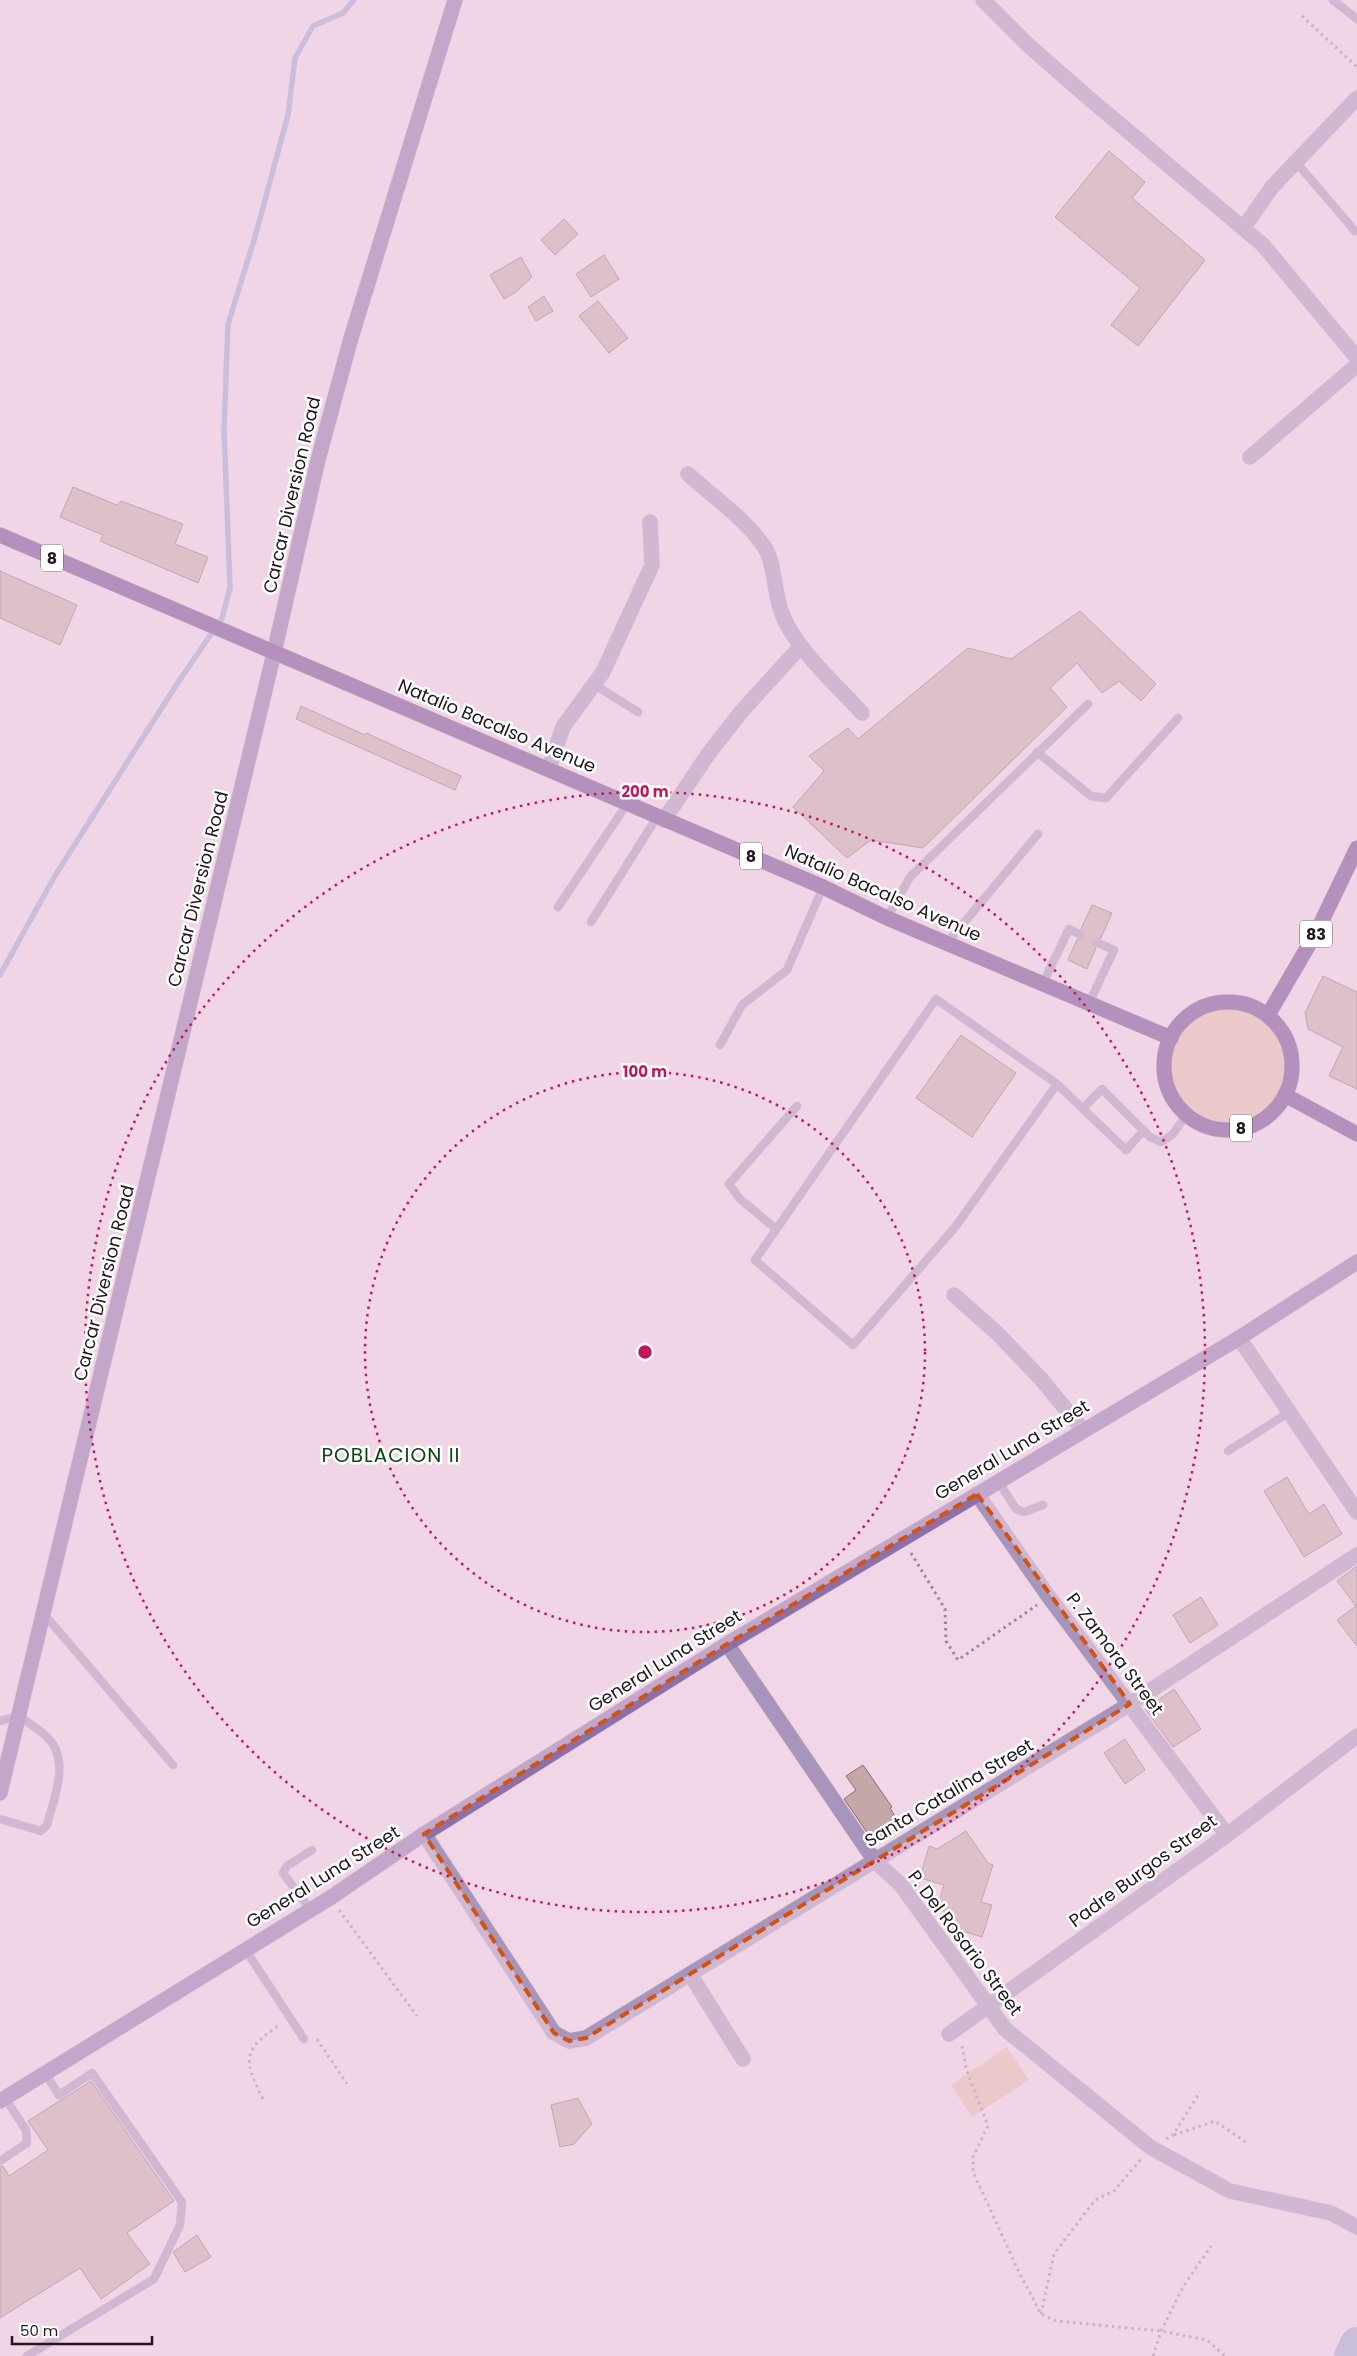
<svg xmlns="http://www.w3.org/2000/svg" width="1357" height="2356" font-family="Poppins,sans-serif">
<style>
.green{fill:#e4b9a6}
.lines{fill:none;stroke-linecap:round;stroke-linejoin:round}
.stream{stroke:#99a4d3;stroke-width:5.5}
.river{stroke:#99a4d3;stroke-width:34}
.building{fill:#c5a6a9;stroke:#896d6f}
.lane-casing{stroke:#cbb4c2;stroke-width:9}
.street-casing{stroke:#cbb4c2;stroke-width:16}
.secondary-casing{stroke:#cbb4c2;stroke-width:16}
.highway-casing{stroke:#cbb4c2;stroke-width:16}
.path{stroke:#9b8893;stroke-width:3;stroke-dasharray:2.5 4;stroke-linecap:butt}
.lane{stroke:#a895bb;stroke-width:8}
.street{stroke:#a895bb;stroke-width:15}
.secondary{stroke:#8d70a8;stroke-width:15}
.highway{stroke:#6a3e8d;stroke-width:15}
.marked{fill:none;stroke:#d4520e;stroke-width:4;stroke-dasharray:10 6;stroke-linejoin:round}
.ring{fill:none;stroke:#c2185b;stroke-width:2.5;stroke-dasharray:2.5 5}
.labels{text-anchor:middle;stroke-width:5;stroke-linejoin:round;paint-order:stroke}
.shield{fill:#fff;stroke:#645d61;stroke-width:1}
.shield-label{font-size:16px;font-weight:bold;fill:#21181d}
.street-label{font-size:18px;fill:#21181d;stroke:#fff}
.quarter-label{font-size:20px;letter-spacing:1px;fill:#0c4612;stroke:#fff}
.centre{fill:#c2185b;stroke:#fff;stroke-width:2.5}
.ring-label{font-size:15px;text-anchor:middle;font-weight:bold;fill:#c2185b;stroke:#fff;stroke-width:5;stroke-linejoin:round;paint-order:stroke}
</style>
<rect width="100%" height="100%" fill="#f0d6e6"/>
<!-- green -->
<g class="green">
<circle cx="1228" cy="1066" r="57"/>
<path d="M1007,2047L1029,2080L972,2117L951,2085Z"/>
</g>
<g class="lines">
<!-- stream -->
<path class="stream" d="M0,975L56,874L175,687L222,618L230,588L224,429L228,324L255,237L288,115L295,58L313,26L343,13L354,0"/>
<!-- river -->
<path class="river" d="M1351,2356L1357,2344"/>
</g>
<!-- building -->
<g class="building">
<path d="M1109,151L1145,182L1132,198L1205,260L1138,346L1111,325L1140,288L1055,217Z"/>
<path d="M564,219L578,234L555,255L541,240Z"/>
<path d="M604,255L619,279L591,297L576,274Z"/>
<path d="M521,257L532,277L516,292L504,299L490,275Z"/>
<path d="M544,296L553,311L536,321L528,307Z"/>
<path d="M598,301L628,338L609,353L579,316Z"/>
<path d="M73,487L117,505L121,501L183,524L175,544L208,557L198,583L100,541L103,535L60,517Z"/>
<path d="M0,571L77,605L60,645L0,618Z"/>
<path d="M1080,611L1156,684L1141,701L1119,681L1102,693L1077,663L1050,688L1067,707L923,848L871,840L847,858L793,807L824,771L809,756L848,728L858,739L968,648L1011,659Z"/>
<path d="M301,706L365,735L366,733L461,776L455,790L296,719Z"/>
<path d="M1092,905L1112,913L1101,938L1093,940V944L1096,948L1087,969L1068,960L1077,939H1082L1084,936L1081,929Z"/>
<path d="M1323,976L1357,992V1089L1329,1076L1343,1047L1308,1029L1305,1013Z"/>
<path d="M961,1035L1016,1073L972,1137L916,1098Z"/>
<path d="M1287,1477L1309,1514L1324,1504L1342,1534L1304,1557L1264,1491Z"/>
<path d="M1357,1566V1646L1337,1620L1356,1606L1337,1581Z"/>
<path d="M1201,1597L1218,1625L1190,1643L1173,1615Z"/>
<path d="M1174,1689L1201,1729L1173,1747L1145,1709Z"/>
<path d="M1125,1739L1145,1770L1125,1784L1104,1753Z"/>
<path d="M863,1765L892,1807L890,1808L901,1826L875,1844L844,1799L856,1790L846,1776Z"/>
<path d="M966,1831L988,1863L993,1865L981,1902L992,1905L982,1937L943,1925L946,1912L937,1909L944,1885L920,1878L929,1846L937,1849Z"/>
<path d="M91,2081L174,2201L127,2233L150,2264L101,2299L80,2268L0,2318V2167L3,2166L9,2176L48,2150L28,2121Z"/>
<path d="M578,2098L592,2124L574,2144L560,2147L551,2105Z"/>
<path d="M197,2235L211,2257L185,2272L173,2252Z"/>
</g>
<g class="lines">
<defs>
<g id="lane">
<path d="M1333,0L1357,19"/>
<path d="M1296,162L1355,231"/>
<path d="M595,685L638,712"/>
<path d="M1037,752L1091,796L1106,798L1178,718"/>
<path d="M558,907L627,804"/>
<path d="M887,918L910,877L1088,704"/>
<path d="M591,922L657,817"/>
<path d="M947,943L1038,834"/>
<path d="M1043,983L1069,929L1079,934"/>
<path d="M1089,1003L1114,950L1098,943"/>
<path d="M720,1045L742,1005L787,970L823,887"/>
<path d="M1057,1084L956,1226L853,1345L755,1260L936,999L1057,1084L1126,1150L1144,1130"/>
<path d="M1083,1108L1102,1089L1150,1137L1161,1142L1173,1134L1187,1114"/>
<path d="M776,1229L739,1198L729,1184L797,1106"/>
<path d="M1228,1451L1288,1413"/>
<path d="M998,1481L1016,1509L1024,1512L1043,1505"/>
<path d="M44,1614L173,1765"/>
<path d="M0,1721L19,1716C28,1723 39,1729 47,1737C71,1760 54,1798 47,1825L41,1831L0,1819"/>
<path d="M310,1909L283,1873L287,1866L312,1850"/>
<path d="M245,1949L304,2039"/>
<path d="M0,2161L27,2143L26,2130L5,2098"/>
<path d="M27,2356L154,2279L180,2225L182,2202L92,2073L59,2095L44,2072"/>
</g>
<g id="street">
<path d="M983,0L1028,45L1091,100L1263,245L1357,358"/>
<path d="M1244,227L1272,187L1357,98"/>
<path d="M1250,457L1357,365"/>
<path d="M688,474C713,497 746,519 765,548C774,561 775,595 781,611C794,648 836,684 862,713"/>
<path d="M549,768L563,727L603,672L652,565L650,522"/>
<path d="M664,820L709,753L741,712L801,646"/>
<path d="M954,1295L997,1333L1041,1379L1083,1430"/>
<path d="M1239,1338L1357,1512"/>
<path d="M977,1494L1049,1597L1227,1835"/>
<path d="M727,1644L875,1861L901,1885L1005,2029L1150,2147L1230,2191L1331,2213L1357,2227"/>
<path d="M424,1834L554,2033L569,2041L586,2038L1130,1704L1357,1555"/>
<path d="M690,1974L743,2059"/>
<path d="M949,2034L1227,1835L1357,1736"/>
</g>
<g id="secondary">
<path d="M0,1793L274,653L318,460L351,338L455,0"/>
<path d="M0,2101L330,1898L424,1834L727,1644L1239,1338L1357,1262"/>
</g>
<g id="highway">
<path d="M0,535C274,653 549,768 823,887L887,918L1171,1038"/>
<circle cx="1228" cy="1066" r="64"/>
<path d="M1268,1015L1317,931L1357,848"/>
<path d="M1285,1095L1357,1134"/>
</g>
</defs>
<!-- lane casing -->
<use href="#lane" class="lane-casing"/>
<!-- street casing -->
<use href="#street" class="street-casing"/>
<!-- secondary casing -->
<use href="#secondary" class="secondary-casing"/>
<!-- highway casing -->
<use href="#highway" class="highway-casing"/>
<!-- path -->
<g class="path">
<path d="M1302,16L1357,67"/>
<path d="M911,1553L945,1609L946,1641L958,1660L1037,1605"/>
<path d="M339,1910L417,2016"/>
<path d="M317,2039L347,2084"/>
<path d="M962,2046L966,2068L988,2126L973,2157V2172L1018,2270L1041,2314L1056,2321L1161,2331L1207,2340L1225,2356"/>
<path d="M263,2099C243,2059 242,2050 281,2024"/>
<path d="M1174,2135L1215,2121L1247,2143"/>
<path d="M1166,2139L1173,2135L1200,2092"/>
<path d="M1041,2314L1054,2254L1095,2200L1114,2191L1141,2159"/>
<path d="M1153,2356L1161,2331L1183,2287L1211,2246"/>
</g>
<!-- lane -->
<use href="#lane" class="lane"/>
<!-- street -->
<use href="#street" class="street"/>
<!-- secondary -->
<use href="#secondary" class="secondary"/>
<!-- highway -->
<use href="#highway" class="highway"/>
</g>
<!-- marked area -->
<path d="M0 0H1357V2356H0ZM977,1494L1130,1704L586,2038L569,2041L554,2033L424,1834L727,1644Z" fill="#f0d6e6" fill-opacity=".55" fill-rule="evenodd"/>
<path class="marked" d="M977,1494L1130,1704L586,2038L569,2041L554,2033L424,1834L727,1644Z"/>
<!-- distance rings -->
<g class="ring">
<circle cx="645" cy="1352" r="280"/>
<circle cx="645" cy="1352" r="560"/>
</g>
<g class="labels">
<!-- shield labels -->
<g class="shield">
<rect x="41" y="544.5" width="22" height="27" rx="4"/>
<rect x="740" y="842.5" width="22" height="27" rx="4"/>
<rect x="1300" y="920.5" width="32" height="27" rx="4"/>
<rect x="1230" y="1114.5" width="22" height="27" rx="4"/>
</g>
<g class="shield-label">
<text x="52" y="564">8</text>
<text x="751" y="862">8</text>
<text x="1316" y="940">83</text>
<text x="1241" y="1134">8</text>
</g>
<!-- street labels -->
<g class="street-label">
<text transform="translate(292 495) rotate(-77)" y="6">Carcar Diversion Road</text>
<text transform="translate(497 726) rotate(23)" y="6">Natalio Bacalso Avenue</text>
<text transform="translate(198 889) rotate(-76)" y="6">Carcar Diversion Road</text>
<text transform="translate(883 893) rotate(24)" y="6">Natalio Bacalso Avenue</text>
<text transform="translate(104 1283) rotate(-76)" y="6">Carcar Diversion Road</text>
<text transform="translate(1012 1450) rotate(-31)" y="6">General Luna Street</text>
<text transform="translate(1115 1654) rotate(53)" y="6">P. Zamora Street</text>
<text transform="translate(665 1661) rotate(-32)" y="6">General Luna Street</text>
<text transform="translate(949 1793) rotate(-31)" y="6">Santa Catalina Street</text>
<text transform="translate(1143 1871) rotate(-36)" y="6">Padre Burgos Street</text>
<text transform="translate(323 1877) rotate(-32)" y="6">General Luna Street</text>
<text transform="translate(965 1943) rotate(53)" y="6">P. Del Rosario Street</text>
</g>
<!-- quarter labels -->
<g class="quarter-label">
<text x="391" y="1462">POBLACION II</text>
</g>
</g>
<circle cx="645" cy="1352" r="8" class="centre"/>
<g class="ring-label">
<text x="645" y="797">200 m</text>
<text x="645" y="1077">100 m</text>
</g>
<!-- scale -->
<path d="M12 2336v8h140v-8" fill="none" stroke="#21181d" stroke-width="2.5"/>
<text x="20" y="2336" font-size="15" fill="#21181d" stroke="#ffffff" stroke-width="4" paint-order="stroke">50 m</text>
</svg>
